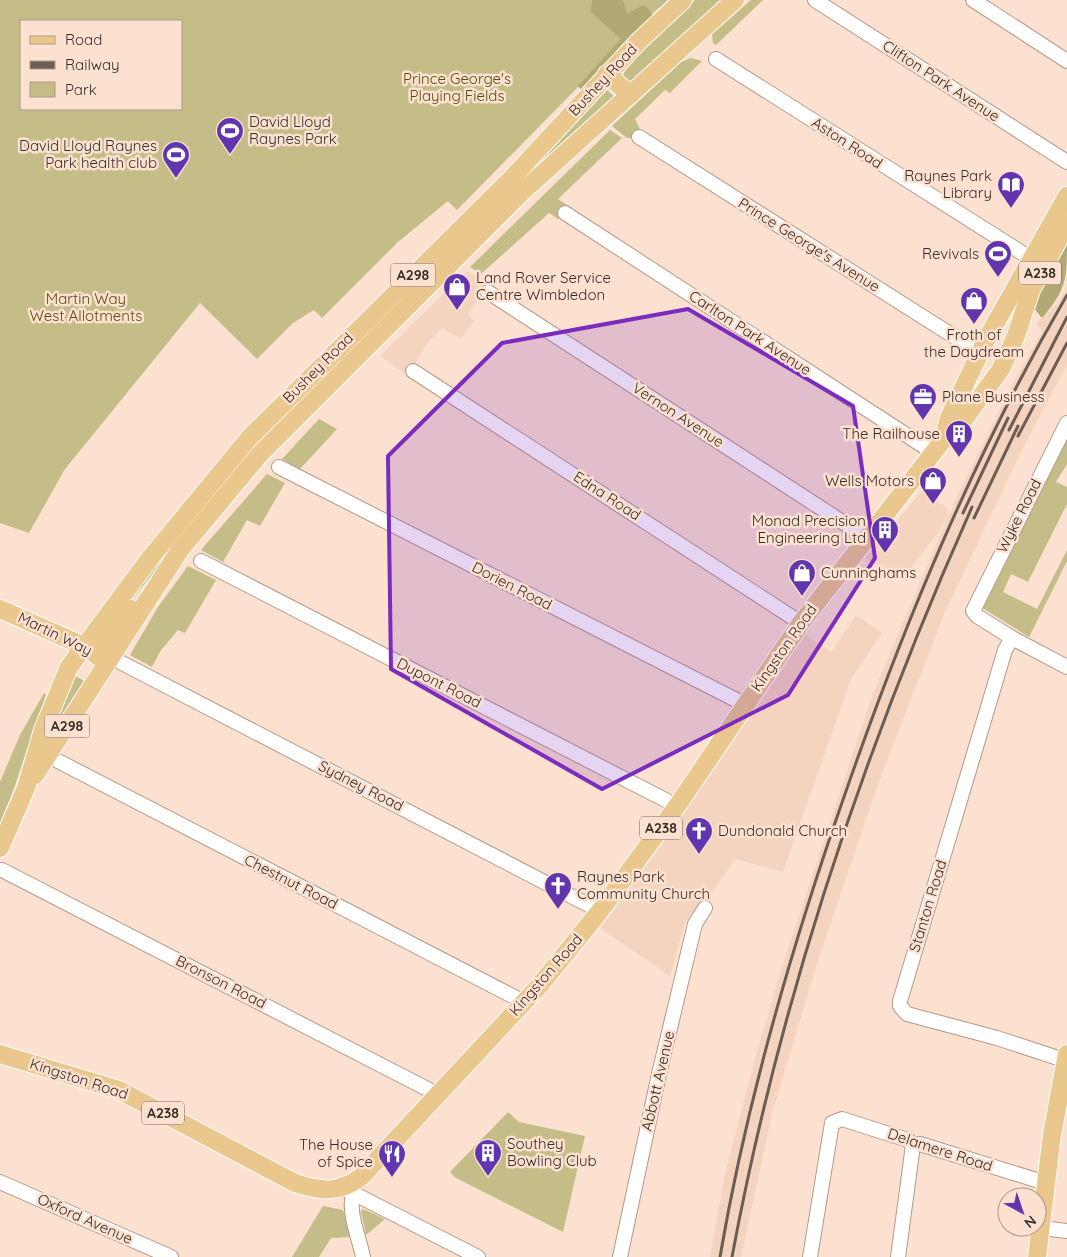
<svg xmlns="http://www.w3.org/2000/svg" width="1067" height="1257" font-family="Quicksand,sans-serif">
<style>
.built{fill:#f5d4bf}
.green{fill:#c5bd88;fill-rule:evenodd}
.forest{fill:#b0a973}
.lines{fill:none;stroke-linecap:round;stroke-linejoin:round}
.minor-casing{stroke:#b29989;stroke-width:16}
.major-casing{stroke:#fff;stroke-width:20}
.minor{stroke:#fff;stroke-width:14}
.major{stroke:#eac78c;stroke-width:18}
.rail{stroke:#6c5d54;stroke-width:3}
.marked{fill:#7b2cbf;fill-opacity:0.2;stroke:#7b2cbf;stroke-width:4;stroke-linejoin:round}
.labels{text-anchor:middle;stroke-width:5;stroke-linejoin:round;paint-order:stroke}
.shield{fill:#fce1d0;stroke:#72635a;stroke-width:1}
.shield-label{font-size:14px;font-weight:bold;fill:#372d27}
.park-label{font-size:15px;fill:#574e0a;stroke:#fce1d0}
.street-label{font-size:15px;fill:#372d27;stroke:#fce1d0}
.poi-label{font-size:15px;fill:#372d27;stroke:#fce1d0;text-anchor:start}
</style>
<rect width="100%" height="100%" fill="#fce1d0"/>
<!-- built -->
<g class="built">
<path d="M467,271L488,286L468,314L474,321L461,339L442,328L427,343L408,376L380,356Z"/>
<path d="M1067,286V365L1024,446L945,612L878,784L817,964L772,1114L741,1257H710L725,1173L758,1048L785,958L872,696L954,503L1011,387L1042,332L1036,323L1058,303Z"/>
<path d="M923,490L949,510L941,529L901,580L865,558Z"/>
<path d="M856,615L882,633L851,679L783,872L735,859L701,908L697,906L685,923L670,976L600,928L678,822L805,635L831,652Z"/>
</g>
<!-- green -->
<g class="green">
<path d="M0,0H668L635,29L457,210L448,201L398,242L322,318L314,310L293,323L257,359L200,303L65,469L29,533L0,523ZM21,21H181V109H21Z"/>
<path d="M695,0H724L631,84L623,76L627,64Z"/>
<path d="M751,0H763L716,45L713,43L712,34Z"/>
<path d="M691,58L702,61L670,93L665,90L635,119L640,129L631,138H627L612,126L681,62Z"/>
<path d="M605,88L617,99L341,361L333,368L328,369Z"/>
<path d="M610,130L622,138L558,199L567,205L558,219L549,213L481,274L470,267Z"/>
<path d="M305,390L306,398L208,504L108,630C167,545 233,465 305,390Z"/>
<path d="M319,419L337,429L300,469L282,459Z"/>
<path d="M1067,439V464L1056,482L1067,487V504L1028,582L1011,574L1003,592L1037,609L1067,550V561L1029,637L981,607Z"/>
<path d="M267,474L285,483L260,526L247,520L223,562L201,550Z"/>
<path d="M188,566L216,580L185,633L178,630L161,650L152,667L130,655L158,607Z"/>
<path d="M74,675L86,682L49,741L46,739Z"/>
<path d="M44,693L46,695L13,791L0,823V782L20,735Z"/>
<path d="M508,1112L519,1122L585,1136L563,1232L456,1178L450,1172Z"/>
<path d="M323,1206L343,1210L351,1237L331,1238L319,1257H292Z"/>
<path d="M363,1209L385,1219L366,1235L361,1211Z"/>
</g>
<!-- forest -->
<g class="forest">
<path d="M592,0H623L627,14L643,5L648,8L655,20L584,93L578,86L621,39L591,12Z"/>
<path d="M1067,238C1067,278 1067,289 1042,318L1033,307L1034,302Z"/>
</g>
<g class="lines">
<defs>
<g id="minor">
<path d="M815,0L1067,162"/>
<path d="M973,0L1067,61"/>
<path d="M716,59L1030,258"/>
<path d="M639,137L980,353"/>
<path d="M565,213L934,453"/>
<path d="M488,292L867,538"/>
<path d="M413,371L801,623"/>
<path d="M1067,423L973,611L977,616L1012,638L1067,667"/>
<path d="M279,467L744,704"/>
<path d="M201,561L677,806"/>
<path d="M1012,638L1005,650L900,1001V1006L907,1014L997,1038L1067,1061"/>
<path d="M122,663L600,911"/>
<path d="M58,761L524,1002"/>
<path d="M2,870L439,1095"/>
<path d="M913,1145L920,1144L1046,1183"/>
<path d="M0,1182L171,1257"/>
<path d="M343,1188L478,1257"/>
<path d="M353,1194C348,1213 359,1237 363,1257"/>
<path d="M1041,1228L1067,1231"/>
<path d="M620,1257L659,1074L695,924L705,908"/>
<path d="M810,1257L832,1123L842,1119L908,1140L913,1145"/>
<path d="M898,1257L913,1145"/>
</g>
<g id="major">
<path d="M607,74L630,95"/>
<path d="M944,439L949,418L985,342L1067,196"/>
<path d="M0,609L88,648L107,664"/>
<path d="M88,648L100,644L131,609"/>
<path d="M35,775L180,550L260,454L522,192L735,0"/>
<path d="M0,848L26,788L43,730L69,667L151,557L250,437L510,180L638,42L683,0"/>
<path d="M0,1054L119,1090L295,1183C320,1191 338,1194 361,1177L540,985L600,911L677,806L801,623L944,439L960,425L1001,369L1016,336L1031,290L1067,224"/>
<path d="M1037,1257L1052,1135L1067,1054"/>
</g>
</defs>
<!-- minor casing -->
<use href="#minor" class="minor-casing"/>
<!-- major casing -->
<use href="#major" class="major-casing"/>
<!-- minor -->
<use href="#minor" class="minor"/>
<!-- major -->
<use href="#major" class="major"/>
<!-- rail -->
<g class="rail">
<path d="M1009,430L1067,317"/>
<path d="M1018,436L1067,343"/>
<path d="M963,513L1008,418"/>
<path d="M974,518L1018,426"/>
<path d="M720,1257C747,1099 792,945 845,794C905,621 975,453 1067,295"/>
<path d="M732,1257C780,998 865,747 972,507"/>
</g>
</g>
<!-- marked area -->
<path class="marked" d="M688,309L853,406L875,558L788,695L602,789L391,669L388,456L502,343Z"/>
<!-- icons -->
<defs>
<symbol id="stadium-pin" viewBox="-11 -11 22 30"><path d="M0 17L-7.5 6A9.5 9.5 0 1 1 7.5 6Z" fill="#6035ad" stroke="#fce1d0"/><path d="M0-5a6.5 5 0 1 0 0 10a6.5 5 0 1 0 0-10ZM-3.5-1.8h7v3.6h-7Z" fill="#fff"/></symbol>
<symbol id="library-pin" viewBox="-11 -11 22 30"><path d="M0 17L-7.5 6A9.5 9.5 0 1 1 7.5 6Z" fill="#6035ad" stroke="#fce1d0"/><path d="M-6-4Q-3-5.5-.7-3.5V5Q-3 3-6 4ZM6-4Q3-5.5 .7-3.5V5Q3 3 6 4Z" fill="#fff"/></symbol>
<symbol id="shop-pin" viewBox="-11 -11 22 30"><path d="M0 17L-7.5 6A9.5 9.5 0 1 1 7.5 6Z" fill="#6035ad" stroke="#fce1d0"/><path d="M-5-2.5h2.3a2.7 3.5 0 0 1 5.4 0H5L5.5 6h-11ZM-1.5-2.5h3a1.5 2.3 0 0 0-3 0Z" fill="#fff"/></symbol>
<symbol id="office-pin" viewBox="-11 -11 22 30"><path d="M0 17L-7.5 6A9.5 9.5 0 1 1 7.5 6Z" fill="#6035ad" stroke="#fce1d0"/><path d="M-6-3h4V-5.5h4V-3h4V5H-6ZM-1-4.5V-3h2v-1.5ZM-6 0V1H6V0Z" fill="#fff"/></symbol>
<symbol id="building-pin" viewBox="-11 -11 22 30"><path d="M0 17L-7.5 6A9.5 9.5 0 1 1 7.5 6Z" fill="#6035ad" stroke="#fce1d0"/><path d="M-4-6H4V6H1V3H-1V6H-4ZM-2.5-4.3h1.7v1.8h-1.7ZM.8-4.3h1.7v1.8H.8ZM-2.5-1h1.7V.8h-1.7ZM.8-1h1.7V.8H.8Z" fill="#fff"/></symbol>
<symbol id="church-pin" viewBox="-11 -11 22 30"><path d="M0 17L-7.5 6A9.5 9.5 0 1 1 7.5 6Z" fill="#6035ad" stroke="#fce1d0"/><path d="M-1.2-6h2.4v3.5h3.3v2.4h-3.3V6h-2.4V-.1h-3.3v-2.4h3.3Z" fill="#fff"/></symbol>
<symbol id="restaurant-pin" viewBox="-11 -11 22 30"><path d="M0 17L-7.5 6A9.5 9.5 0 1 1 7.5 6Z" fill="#6035ad" stroke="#fce1d0"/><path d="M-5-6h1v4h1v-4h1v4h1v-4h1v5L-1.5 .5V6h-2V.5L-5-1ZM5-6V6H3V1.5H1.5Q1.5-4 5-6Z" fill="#fff"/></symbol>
</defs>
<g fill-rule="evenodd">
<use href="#stadium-pin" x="214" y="115" width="32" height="43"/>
<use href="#stadium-pin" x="160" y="139" width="32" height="43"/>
<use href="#library-pin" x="995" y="169" width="32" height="43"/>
<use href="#stadium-pin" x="982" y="238" width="32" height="43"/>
<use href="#shop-pin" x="441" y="271" width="32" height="43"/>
<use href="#shop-pin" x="958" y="285" width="32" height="43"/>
<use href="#office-pin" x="907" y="381" width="32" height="43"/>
<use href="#building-pin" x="943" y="418" width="32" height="43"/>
<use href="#shop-pin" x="917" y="465" width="32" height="43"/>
<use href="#building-pin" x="869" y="514" width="32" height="43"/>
<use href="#shop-pin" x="786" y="557" width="32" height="43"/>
<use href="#church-pin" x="683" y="815" width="32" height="43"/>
<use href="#church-pin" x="542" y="870" width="32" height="43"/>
<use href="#building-pin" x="472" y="1137" width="32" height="43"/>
<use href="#restaurant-pin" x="376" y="1138" width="32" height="43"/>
</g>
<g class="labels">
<!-- shield labels -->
<g class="shield">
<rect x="1019" y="261.5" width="42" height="23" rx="4"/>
<rect x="390.5" y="263.5" width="45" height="23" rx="4"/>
<rect x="44.5" y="714.5" width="45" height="23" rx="4"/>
<rect x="640" y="816.5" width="42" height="23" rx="4"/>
<rect x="142" y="1101.5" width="42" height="23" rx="4"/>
</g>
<g class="shield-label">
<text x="1040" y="278">A238</text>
<text x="413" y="280">A298</text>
<text x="67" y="731">A298</text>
<text x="661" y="833">A238</text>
<text x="163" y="1118">A238</text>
</g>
<!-- park labels -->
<g class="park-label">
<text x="457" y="84">Prince George's<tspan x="457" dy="17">Playing Fields</tspan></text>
<text x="86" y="304">Martin Way<tspan x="86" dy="17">West Allotments</tspan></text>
</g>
<!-- street labels -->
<g class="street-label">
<text transform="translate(603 80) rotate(-47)" y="5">Bushey Road</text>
<text transform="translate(941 81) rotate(33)" y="5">Clifton Park Avenue</text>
<text transform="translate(847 143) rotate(33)" y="5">Aston Road</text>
<text transform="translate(809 245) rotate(32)" y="5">Prince George's Avenue</text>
<text transform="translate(750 333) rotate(33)" y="5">Carlton Park Avenue</text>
<text transform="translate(318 368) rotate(-45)" y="5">Bushey Road</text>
<text transform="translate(678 415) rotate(33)" y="5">Vernon Avenue</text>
<text transform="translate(607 496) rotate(33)" y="5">Edna Road</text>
<text transform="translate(1019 516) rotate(-63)" y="5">Wyke Road</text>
<text transform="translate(512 586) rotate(27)" y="5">Dorien Road</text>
<text transform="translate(55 634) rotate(26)" y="5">Martin Way</text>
<text transform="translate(784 648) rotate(-55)" y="5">Kingston Road</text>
<text transform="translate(439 683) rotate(27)" y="5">Dupont Road</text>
<text transform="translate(361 786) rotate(27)" y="5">Sydney Road</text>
<text transform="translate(291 882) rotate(27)" y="5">Chestnut Road</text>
<text transform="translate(928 906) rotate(-73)" y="5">Stanton Road</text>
<text transform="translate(546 975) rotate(-49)" y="5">Kingston Road</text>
<text transform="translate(221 982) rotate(27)" y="5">Bronson Road</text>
<text transform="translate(79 1079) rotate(18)" y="5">Kingston Road</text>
<text transform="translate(658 1081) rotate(-77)" y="5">Abbott Avenue</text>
<text transform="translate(940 1150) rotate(18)" y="5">Delamere Road</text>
<text transform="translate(85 1219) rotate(24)" y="5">Oxford Avenue</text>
</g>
<!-- poi labels -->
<g class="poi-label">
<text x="249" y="127">David Lloyd<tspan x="249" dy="17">Raynes Park</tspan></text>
<text x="157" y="151" text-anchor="end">David Lloyd Raynes<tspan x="157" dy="17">Park health club</tspan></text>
<text x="992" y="181" text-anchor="end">Raynes Park<tspan x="992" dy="17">Library</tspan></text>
<text x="979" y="259" text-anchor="end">Revivals</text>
<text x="476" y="283">Land Rover Service<tspan x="476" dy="17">Centre Wimbledon</tspan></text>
<text x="974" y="340" text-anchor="middle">Froth of<tspan x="974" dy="17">the Daydream</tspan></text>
<text x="942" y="402">Plane Business</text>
<text x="940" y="439" text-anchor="end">The Railhouse</text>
<text x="914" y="486" text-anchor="end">Wells Motors</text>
<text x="866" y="526" text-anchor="end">Monad Precision<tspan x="866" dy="17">Engineering Ltd</tspan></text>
<text x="821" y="578">Cunninghams</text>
<text x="718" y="836">Dundonald Church</text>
<text x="577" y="882">Raynes Park<tspan x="577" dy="17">Community Church</tspan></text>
<text x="507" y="1149">Southey<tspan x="507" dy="17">Bowling Club</tspan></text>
<text x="373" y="1150" text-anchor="end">The House<tspan x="373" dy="17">of Spice</tspan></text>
</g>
</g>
<!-- legend -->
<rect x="20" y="20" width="162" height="90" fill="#fce1d0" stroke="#ad998c"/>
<rect x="30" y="36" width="25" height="8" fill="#eac78c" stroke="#ad998c"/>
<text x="65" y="45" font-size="15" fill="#372d27">Road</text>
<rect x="30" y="61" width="25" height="8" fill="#6c5d54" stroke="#ad998c"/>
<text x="65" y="70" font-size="15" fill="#372d27">Railway</text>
<rect x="30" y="82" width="25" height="15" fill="#c5bd88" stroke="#ad998c"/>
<text x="65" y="95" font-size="15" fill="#372d27">Park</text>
<!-- north arrow -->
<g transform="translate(1022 1212) rotate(140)"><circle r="24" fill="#fce1d0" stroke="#ad998c"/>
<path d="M0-4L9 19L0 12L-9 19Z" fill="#6035ad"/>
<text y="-8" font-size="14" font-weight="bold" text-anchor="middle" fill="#372d27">N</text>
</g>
</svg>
